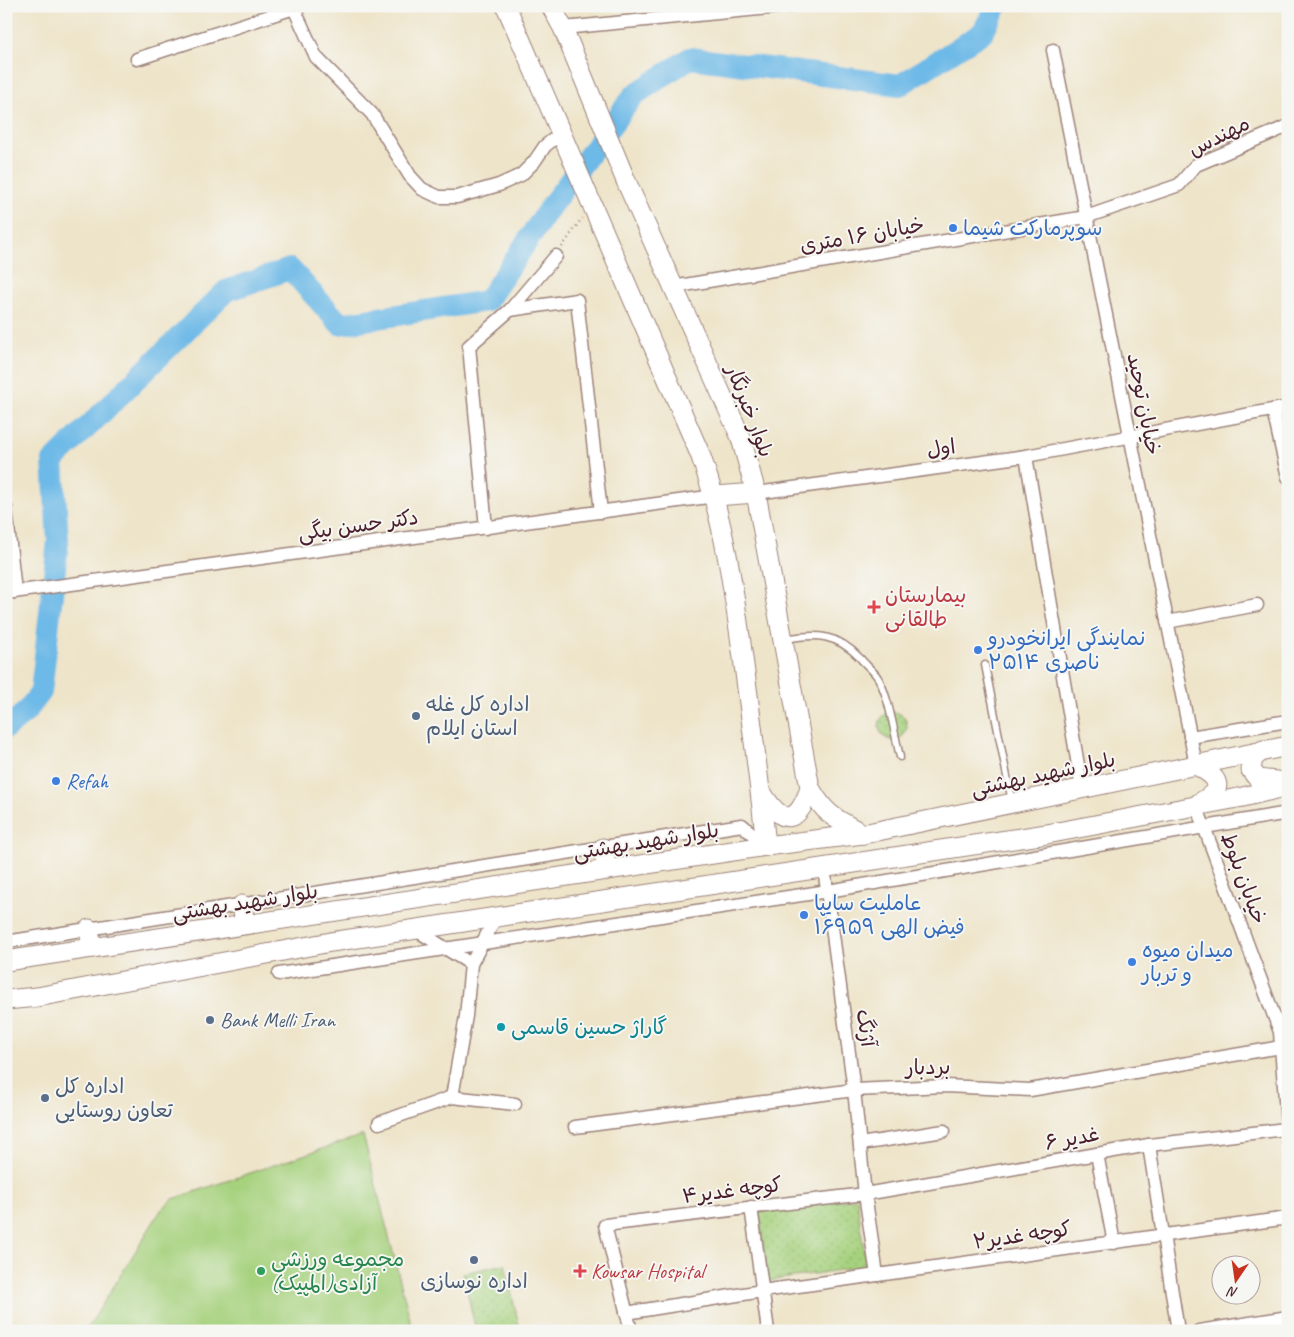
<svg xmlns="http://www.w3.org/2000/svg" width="1294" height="1337" font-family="Caveat,'Playpen Sans Arabic',sans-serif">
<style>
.green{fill:url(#green-dots);stroke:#787854}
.pitch{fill:#a6d17d;stroke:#787854}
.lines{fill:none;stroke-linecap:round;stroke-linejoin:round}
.river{stroke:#6db9e7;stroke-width:22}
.lane-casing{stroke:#9c827a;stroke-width:9}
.street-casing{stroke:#9c827a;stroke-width:15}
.secondary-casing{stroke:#9c827a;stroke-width:21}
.path{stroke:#9c827a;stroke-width:2.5;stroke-dasharray:1 4;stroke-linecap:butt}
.lane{stroke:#fff;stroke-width:6}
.street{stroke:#fff;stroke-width:12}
.secondary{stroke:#fff;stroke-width:19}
.shop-dot{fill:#3f7fe0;stroke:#f6f6f2;stroke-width:2}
.health-dot{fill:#e0444e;stroke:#f6f6f2;stroke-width:2}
.service-dot{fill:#5c6f8a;stroke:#f6f6f2;stroke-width:2}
.culture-dot{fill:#0f9aa8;stroke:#f6f6f2;stroke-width:2}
.leisure-dot{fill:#2e9e5b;stroke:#f6f6f2;stroke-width:2}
.labels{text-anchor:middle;stroke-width:4;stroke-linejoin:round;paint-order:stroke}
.street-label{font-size:21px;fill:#4a1f2b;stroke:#f6f6f2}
.shop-label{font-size:21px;fill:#366cbe;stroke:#f6f6f2;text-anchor:start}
.health-label{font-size:21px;fill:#be3a42;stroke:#f6f6f2;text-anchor:start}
.service-label{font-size:21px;fill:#4e5e75;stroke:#f6f6f2;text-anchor:start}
.culture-label{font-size:21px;fill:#0d838f;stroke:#f6f6f2;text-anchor:start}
.leisure-label{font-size:21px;fill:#27864d;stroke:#f6f6f2;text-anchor:start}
</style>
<defs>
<pattern id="green-dots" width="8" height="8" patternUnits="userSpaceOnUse" patternTransform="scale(1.25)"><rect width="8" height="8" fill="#a6d17d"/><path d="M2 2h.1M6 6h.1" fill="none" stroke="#90b36c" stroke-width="1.8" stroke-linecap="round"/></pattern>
</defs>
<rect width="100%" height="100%" fill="#f6f6f2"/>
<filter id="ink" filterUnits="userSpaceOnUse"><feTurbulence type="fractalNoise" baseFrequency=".02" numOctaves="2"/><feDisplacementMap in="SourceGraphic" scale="10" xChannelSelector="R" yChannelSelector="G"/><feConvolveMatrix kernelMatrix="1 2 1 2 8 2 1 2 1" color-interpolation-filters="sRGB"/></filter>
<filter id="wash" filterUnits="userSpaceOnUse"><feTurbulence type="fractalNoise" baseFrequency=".0096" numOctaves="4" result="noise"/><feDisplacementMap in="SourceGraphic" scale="20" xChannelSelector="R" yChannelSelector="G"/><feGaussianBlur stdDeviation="1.12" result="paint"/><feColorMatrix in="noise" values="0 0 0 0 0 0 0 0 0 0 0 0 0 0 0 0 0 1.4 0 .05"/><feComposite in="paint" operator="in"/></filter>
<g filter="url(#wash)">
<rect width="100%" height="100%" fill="#eee4c9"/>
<!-- green -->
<g class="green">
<circle cx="893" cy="726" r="14"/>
<path d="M857,1198L866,1266L768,1281L759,1213Z"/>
<path d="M505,1264L519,1326L497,1331H476L463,1273Z"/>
</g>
<!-- pitch -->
<path class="pitch" d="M363,1135L413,1331H86L161,1210L173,1199Z"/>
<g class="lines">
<!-- river -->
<path class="river" d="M6,728L26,712L41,692L58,541L53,461L226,291L290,269L340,324L487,301L550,207L634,95L690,58L900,85L982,33L997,6"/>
</g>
</g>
<g filter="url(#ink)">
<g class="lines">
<defs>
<g id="lane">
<path d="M785,639C817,633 837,634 860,658C865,664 871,669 876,675C888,690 895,737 900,757"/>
<path d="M985,665L1012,802"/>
</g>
<g id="street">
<path d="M293,6L316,57L372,114L410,176L422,189L439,197H457L499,185L521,175L534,162L545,146L560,134"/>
<path d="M563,28L790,6"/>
<path d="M1053,50L1196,765"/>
<path d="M137,59L294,8"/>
<path d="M673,287L1086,217L1179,185L1196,165L1288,126"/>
<path d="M510,310L577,300L601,512"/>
<path d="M1273,410L1288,477"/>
<path d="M1026,456L1082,789"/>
<path d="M756,493L1026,456L1288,407"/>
<path d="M6,507L15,592"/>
<path d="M486,528L469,346L510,310L556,256"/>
<path d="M6,593L715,496"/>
<path d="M1167,622L1257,605"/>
<path d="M1190,737L1288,721"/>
<path d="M1196,805L1280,1032L1288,1140"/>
<path d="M824,868L854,1090L865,1194L877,1275"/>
<path d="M416,930L471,964"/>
<path d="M6,942L742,825L766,846"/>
<path d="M279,974L828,891L1288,813"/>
<path d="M452,1097L466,1016L471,964L495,919"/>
<path d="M379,1123L452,1097L515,1104"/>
<path d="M575,1127L854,1090L945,1086L1030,1090L1281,1047"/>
<path d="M860,1144L944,1131"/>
<path d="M1149,1145L1178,1331"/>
<path d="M1097,1154L1114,1243"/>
<path d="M751,1207L768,1331"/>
<path d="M626,1313L762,1291L1288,1218"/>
<path d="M631,1331L605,1225L865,1194L1149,1145L1286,1129"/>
<path d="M1199,1331L1288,1317"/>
</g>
<g id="secondary">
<path d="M506,6L700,454C725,523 734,593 744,665C752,725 760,785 766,846"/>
<path d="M551,6L563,28L626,181L741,438L756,493L810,788C827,817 835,818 863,834"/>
<path d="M715,496L756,493"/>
<path d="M1263,750L1253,758L1251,770L1258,779L1285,782"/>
<path d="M1196,765C1219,778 1227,788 1199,803"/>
<path d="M762,793C782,826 798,825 810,788"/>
<path d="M603,848L607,870"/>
<path d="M242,905L245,924"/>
<path d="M89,929L92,948"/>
<path d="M6,961L766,846L863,834L1288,746"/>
<path d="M6,1000L37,997L331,942L1047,834L1243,797L1288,786"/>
</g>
</defs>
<!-- lane casing -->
<use href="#lane" class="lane-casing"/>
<!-- street casing -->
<use href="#street" class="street-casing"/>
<!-- secondary casing -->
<use href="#secondary" class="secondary-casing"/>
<!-- path -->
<path class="path" d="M562,247L582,218"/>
<!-- lane -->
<use href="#lane" class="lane"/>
<!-- street -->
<use href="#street" class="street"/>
<!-- secondary -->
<use href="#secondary" class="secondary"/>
</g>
</g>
<!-- markers -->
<g class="shop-dot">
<circle cx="953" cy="228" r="5"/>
<circle cx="978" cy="650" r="5"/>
<circle cx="56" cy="781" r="5"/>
<circle cx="804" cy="915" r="5"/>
<circle cx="1132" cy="962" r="5"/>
</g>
<g class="health-dot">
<path d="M871.5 599.5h5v5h5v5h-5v5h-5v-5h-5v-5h5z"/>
<path d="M577.5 1263.5h5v5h5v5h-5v5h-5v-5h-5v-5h5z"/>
</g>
<g class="service-dot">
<circle cx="416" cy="716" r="5"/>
<circle cx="210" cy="1020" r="5"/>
<circle cx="45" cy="1098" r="5"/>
<circle cx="474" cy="1260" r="5"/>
</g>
<circle class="culture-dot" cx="501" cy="1027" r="5"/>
<circle class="leisure-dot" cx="261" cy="1271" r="5"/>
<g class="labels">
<!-- street labels -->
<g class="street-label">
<text transform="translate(1219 136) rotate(-26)" y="7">مهندس</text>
<text transform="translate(862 235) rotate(-10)" y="7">خیابان ۱۶ متری</text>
<text transform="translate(1144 404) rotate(79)" y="7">خیابان توحید</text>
<text transform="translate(750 411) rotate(69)" y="7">بلوار خبرنگار</text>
<text transform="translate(941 448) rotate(-8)" y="7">اول</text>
<text transform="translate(358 525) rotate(-8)" y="7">دکتر حسن بیگی</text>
<text transform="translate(1043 774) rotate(-12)" y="7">بلوار شهید بهشتی</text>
<text transform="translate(646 841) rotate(-9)" y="7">بلوار شهید بهشتی</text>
<text transform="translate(1244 878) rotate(70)" y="7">خیابان بلوط</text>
<text transform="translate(245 902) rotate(-9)" y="7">بلوار شهید بهشتی</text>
<text transform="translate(866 1028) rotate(82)" y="7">آژنگ</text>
<text transform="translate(928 1067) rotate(-1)" y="7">بردبار</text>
<text transform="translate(1072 1138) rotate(-10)" y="7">غدیر ۶</text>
<text transform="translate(732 1190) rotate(-7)" y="7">کوچه غدیر۴</text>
<text transform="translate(1022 1235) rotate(-8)" y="7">کوچه غدیر۲</text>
</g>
<!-- shop labels -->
<g class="shop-label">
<text x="963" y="235">سوپرمارکت شیما</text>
<text x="988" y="645">نمایندگی ایرانخودرو<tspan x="988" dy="24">ناصری ۲۵۱۴</tspan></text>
<text x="66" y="788">Refah</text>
<text x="814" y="910">عاملیت سایپا<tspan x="814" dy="24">۱۶۹۵۹ فیض الهی</tspan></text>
<text x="1142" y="957">میدان میوه<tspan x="1142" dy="24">و تربار</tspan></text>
</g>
<!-- health labels -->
<g class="health-label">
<text x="885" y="602">بیمارستان<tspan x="885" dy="24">طالقانی</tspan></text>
<text x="591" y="1278">Kowsar Hospital</text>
</g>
<!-- service labels -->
<g class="service-label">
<text x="426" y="711">اداره کل غله<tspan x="426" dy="24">استان ایلام</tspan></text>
<text x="220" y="1027">Bank Melli Iran</text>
<text x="55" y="1093">اداره کل<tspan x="55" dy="24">تعاون روستایی</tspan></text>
<text x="474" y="1288" text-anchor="middle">اداره نوسازی</text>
</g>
<!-- culture labels -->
<g class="culture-label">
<text x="511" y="1034">گاراژ حسین قاسمی</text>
</g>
<!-- leisure labels -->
<g class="leisure-label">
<text x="271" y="1266">مجموعه ورزشی<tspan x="271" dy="24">آزادی(المپیک)</tspan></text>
</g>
</g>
<!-- margin -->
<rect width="1294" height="1337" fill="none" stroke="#f6f6f2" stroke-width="25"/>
<!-- north arrow -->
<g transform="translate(1236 1280) rotate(193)"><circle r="24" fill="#f6f6f2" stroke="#b1a0a2"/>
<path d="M0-4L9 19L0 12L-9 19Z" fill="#c8321e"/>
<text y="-8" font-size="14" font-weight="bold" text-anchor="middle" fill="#4a1f2b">N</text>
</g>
</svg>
